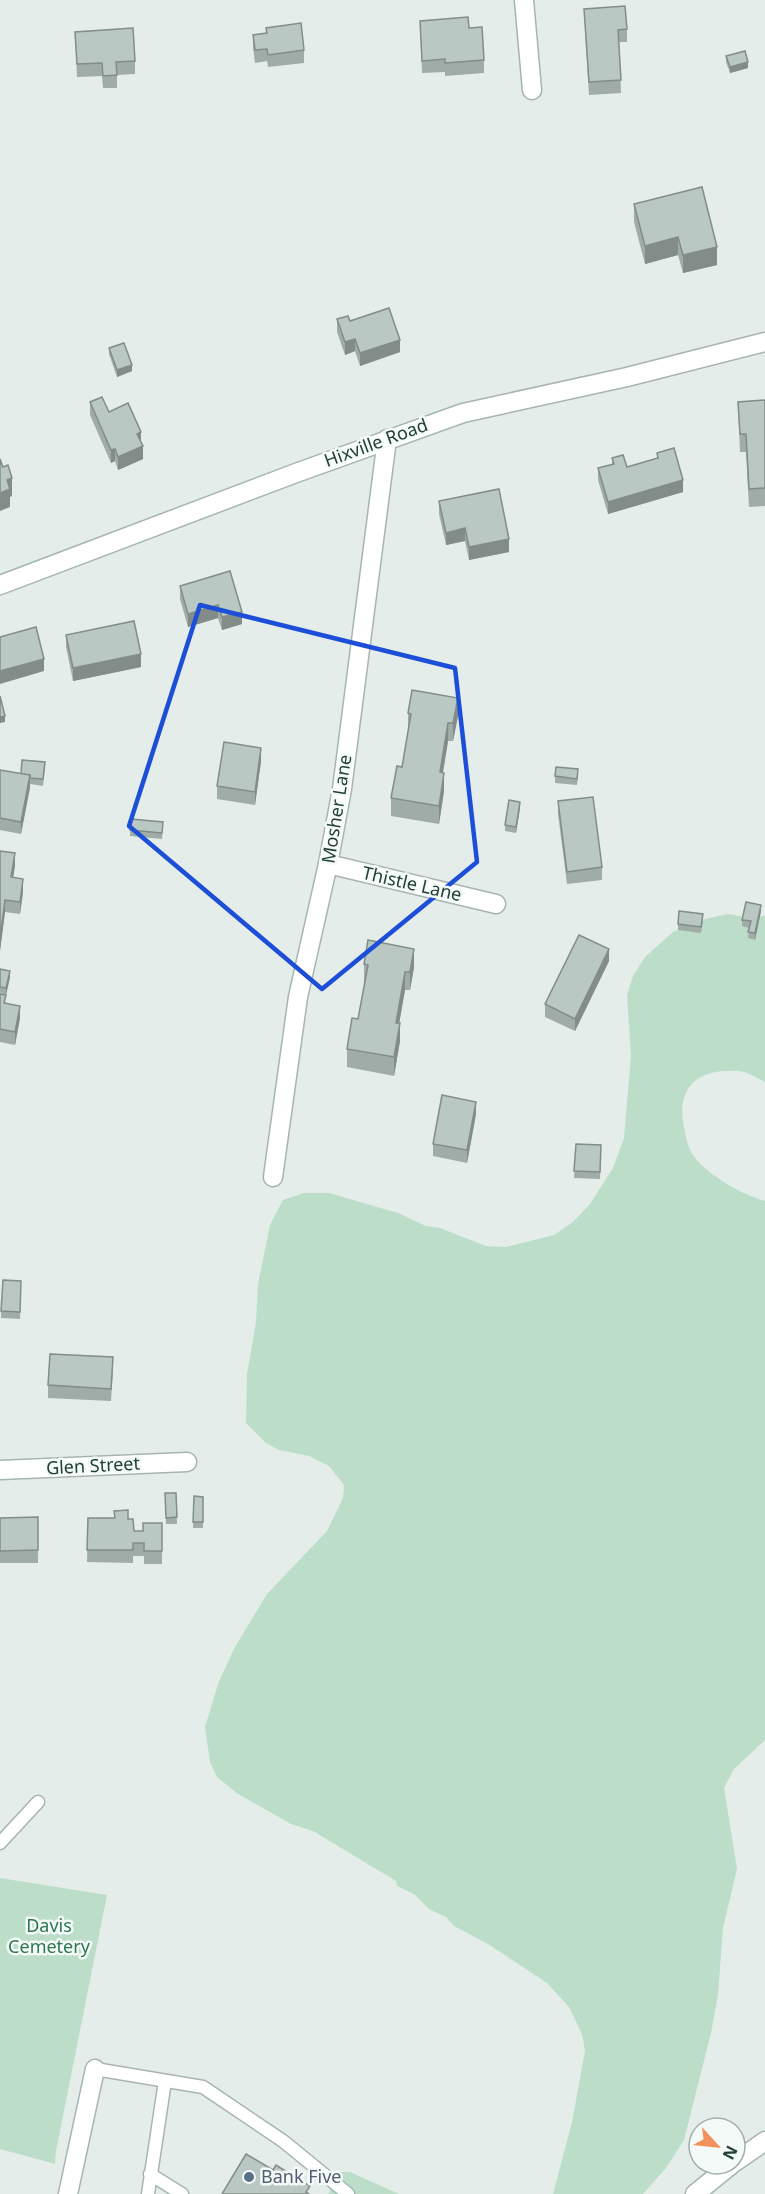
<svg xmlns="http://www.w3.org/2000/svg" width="765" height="2194" font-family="'Noto Sans',sans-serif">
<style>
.green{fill:#bcdec9}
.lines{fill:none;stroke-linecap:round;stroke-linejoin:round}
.service-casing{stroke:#a6b5b2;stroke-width:15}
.minor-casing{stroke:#a6b5b2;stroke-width:21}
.tertiary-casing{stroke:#a6b5b2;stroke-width:21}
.service{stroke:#fff;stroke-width:12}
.minor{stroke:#fff;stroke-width:18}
.tertiary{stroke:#fff;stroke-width:18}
.wall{fill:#9faca8}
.shaded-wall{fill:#828c88}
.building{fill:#b9c8c3;stroke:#828c88;stroke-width:1.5}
.marked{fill:none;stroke:#1d4ed8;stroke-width:4.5;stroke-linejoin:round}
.service-dot{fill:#5c6f8a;stroke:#f4faf7;stroke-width:2}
.labels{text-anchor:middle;stroke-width:5;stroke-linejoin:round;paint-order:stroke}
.street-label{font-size:18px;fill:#233f3a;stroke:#f4faf7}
.park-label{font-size:18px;fill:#2c7751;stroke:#f4faf7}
.service-label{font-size:18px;fill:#4e5e75;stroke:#f4faf7;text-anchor:start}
</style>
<rect width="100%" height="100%" fill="#e4edea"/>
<!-- green -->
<g class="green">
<path d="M728,914L745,917L765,916V1082C758,1079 751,1074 744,1072C738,1070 732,1071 726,1071C691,1072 677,1095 684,1127C686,1138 688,1149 695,1158C711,1177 741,1194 765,1201V1740L734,1769L724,1788L737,1869L723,1928L718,1995L711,2033L684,2140L666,2168L643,2194H553L572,2122L585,2051L582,2034L569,2007L547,1983L488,1944L454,1926L446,1917L429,1909L414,1894L397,1886L396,1881L313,1831L291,1824L238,1794L217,1777L210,1762L205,1727L219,1681L235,1647L267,1594L327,1531L343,1498L344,1485L329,1466L309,1456L279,1450L266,1443L246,1423L247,1374L256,1322L258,1284L270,1225L283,1200L304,1193H329L398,1213L426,1226L440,1228L486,1246L506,1247L554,1235L573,1222L590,1204L613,1168L624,1138L631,1055L627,995L633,976L645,957L673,932L705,919Z"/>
<path d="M0,1878L107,1895L56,2151L55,2164L0,2149Z"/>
<path d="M341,2172H350L399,2194H328Z"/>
</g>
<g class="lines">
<defs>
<g id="service">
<path d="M0,1843L38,1802"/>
<path d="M95,2069L203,2087L283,2141L348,2194"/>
<path d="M150,2174L182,2194"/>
<path d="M148,2194L165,2081"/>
</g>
<g id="minor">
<path d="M524,0L532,90"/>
<path d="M328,864L496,904"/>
<path d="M273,1177L298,997L328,864L342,789L387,439"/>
<path d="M0,1470L187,1462"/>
<path d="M68,2194L95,2069"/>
</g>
<g id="tertiary">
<path d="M0,585L296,473L463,413L627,377L765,342"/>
<path d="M735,2162L765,2141"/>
<path d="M695,2194L732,2164"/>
</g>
</defs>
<!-- service casing -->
<use href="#service" class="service-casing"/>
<!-- minor casing -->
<use href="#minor" class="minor-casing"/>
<!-- tertiary casing -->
<use href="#tertiary" class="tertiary-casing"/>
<!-- service -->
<use href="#service" class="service"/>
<!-- minor -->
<use href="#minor" class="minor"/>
<!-- tertiary -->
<use href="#tertiary" class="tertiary"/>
</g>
<!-- wall -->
<g class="wall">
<path d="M584,9L627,29V42H619L621,93L589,95Z"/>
<path d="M420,21L469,28L484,60V73L445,76V72L422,73Z"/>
<path d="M266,28L304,50V63L268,67L267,61L255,63L253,47V35L266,33Z"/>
<path d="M75,32L135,61V74L117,75V88H103L102,76L77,77Z"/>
<path d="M726,56L748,68L730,73L726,62Z"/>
<path d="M634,204L717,265L683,273L678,255L645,264L634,222Z"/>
<path d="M337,319L350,321L400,352L360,366L355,351L345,355L337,332Z"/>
<path d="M109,348L132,371L117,377L109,354Z"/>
<path d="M765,400V506L749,507L746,452H740L738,402Z"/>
<path d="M90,402L109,412L141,442L143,459L118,470L115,461L111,463L90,415Z"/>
<path d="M657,453L683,492L608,514L598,480V468L612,464V458L627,467L657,458Z"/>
<path d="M439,501L509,552L469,560L465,541L446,545L439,514Z"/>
<path d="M230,571L242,624L222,630L218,618L188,627L180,599V586Z"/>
<path d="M66,635L141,667L73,681L66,647Z"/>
<path d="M408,713L458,716L453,741H448L443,772L444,791L439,824L391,816V798L402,767L408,731Z"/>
<path d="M261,761L255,805L217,799V786Z"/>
<path d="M45,768L43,786L30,784L21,834L0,830V770L21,774Z"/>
<path d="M555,776H578L577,785L555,783Z"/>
<path d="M558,801L602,867V880L567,884L558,814Z"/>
<path d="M520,808L516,833L505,831V825Z"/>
<path d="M131,819L163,822L162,839L130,836Z"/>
<path d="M0,851L15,866L13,877L23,892L20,914L5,912L0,951Z"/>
<path d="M761,911L755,940L748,938L749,928L742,926V920Z"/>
<path d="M703,921L701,933L678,930V924Z"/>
<path d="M609,961L575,1031L545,1017V1004Z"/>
<path d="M364,964L414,967L410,990H405L399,1023L400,1041L394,1076L347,1067V1049L358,1019L365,982H364Z"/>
<path d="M0,969L10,977L6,995L0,993Z"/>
<path d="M0,994L6,1003L20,1018L15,1045L0,1042Z"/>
<path d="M476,1114L467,1163L433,1156V1144Z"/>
<path d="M576,1144L601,1145L600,1179L574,1178Z"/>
<path d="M21,1281L20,1319L1,1318V1311Z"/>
<path d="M113,1370L111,1401L48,1398V1385Z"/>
<path d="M165,1493H176L177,1524H166Z"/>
<path d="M194,1496L203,1497V1528H193Z"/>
<path d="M114,1511L128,1519L134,1531H143L162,1523V1564H144V1556H133V1563L87,1562L88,1518H114Z"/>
<path d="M38,1517V1563H0V1518Z"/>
</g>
<!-- shaded-wall -->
<g class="shaded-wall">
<path d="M748,62V68L730,73V67Z"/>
<path d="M678,237V255L645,264V246Z"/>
<path d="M717,247V265L683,273V255Z"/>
<path d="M355,339V351L345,355V342Z"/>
<path d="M400,340V352L360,366V353Z"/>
<path d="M132,365V371L117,377V370Z"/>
<path d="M141,432V445L137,434Z"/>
<path d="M143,446V459L118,470V457Z"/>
<path d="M115,449V461L111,463V450Z"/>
<path d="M12,478V496L10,497V507L0,511V493L7,480Z"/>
<path d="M683,480V492L608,514V502Z"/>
<path d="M465,528V541L446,545V533Z"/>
<path d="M509,539V552L469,560V547Z"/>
<path d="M218,605V618L188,627V614Z"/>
<path d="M242,612V624L222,630V617Z"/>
<path d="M141,654V667L73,681V668Z"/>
<path d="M44,659V671L0,684V671Z"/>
<path d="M458,698V716L453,741V723Z"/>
<path d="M5,716V722L0,723V717Z"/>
<path d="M448,723V741L440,790V772Z"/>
<path d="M261,748V761L255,805V792Z"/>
<path d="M444,773V791L439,824V806Z"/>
<path d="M30,775V788L21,834V822Z"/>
<path d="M520,802V808L516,833V827Z"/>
<path d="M15,853V866L11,890V877Z"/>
<path d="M23,879V892L20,914V902Z"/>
<path d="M5,900V912L0,951V938Z"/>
<path d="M761,905V911L755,940V933Z"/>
<path d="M414,949V967L410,990V972Z"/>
<path d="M609,949V961L575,1031V1019Z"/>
<path d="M10,971V977L6,995V988Z"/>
<path d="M405,972V990L396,1041V1023Z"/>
<path d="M20,1006V1018L15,1045V1032Z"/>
<path d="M400,1023V1041L394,1076V1057Z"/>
<path d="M476,1102V1114L467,1163V1150Z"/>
</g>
<!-- building -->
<g class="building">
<path d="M625,6L627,29L618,30L621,80L589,82L584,9Z"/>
<path d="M468,17L469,28L482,27L484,60L445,63V59L422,61L420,21Z"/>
<path d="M301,23L304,50L268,55L267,49L255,50L253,35L267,33L266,28Z"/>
<path d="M133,28L135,61L116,62L117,75L103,76L102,63L77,64L75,32Z"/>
<path d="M745,51L748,62L730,67L726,56Z"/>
<path d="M702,187L717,247L683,255L678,237L645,246L634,204Z"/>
<path d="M389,308L400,340L360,353L355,339L345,342L337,319L348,316L350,321Z"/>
<path d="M124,343L132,365L117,370L109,348Z"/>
<path d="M102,397L109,412L128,403L141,432L137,434L143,446L118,457L115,449L111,450L90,402Z"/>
<path d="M765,400V488L749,489L746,434H740L738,402Z"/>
<path d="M674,448L683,480L608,502L598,468L614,464L612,458L623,455L627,467L658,458L657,453Z"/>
<path d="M0,459L3,467L8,465L12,478L7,480L10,489L0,493Z"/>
<path d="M499,489L509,539L469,547L465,528L446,533L439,501Z"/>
<path d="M230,571L242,612L222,617L218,605L188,614L180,586Z"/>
<path d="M134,621L141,654L73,668L66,635Z"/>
<path d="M36,627L44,659L0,671V637Z"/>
<path d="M412,690L458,698L453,723H448L440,772L444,773L439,806L391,798L397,766L402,767L411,714L408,713Z"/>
<path d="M0,696L5,716L0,717Z"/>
<path d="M224,742L261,748L255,792L217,786Z"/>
<path d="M22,760L45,762L43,779L30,778V775L21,774Z"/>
<path d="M556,767L578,769L577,779L555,776Z"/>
<path d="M0,770L30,775L21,822L0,818Z"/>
<path d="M593,797L602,867L567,872L558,801Z"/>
<path d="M509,800L520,802L516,827L505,825Z"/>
<path d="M131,819L163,822L162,833L130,830Z"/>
<path d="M0,851L15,853L11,877L23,879L20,902L5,900L0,938Z"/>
<path d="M746,902L761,905L755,933L748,932L751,921L742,920Z"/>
<path d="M679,911L703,914L701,927L678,924Z"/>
<path d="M579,935L609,949L575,1019L545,1004Z"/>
<path d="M368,940L414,949L410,972H405L396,1023H400L394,1057L347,1049L352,1018L358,1019L368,965L364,964Z"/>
<path d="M0,969L10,971L6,988L0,987Z"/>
<path d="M0,994L6,995L4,1003L20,1006L15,1032L0,1029Z"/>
<path d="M442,1095L476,1102L467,1150L433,1144Z"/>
<path d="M576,1144L601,1145L600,1172L574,1171Z"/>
<path d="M3,1280L21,1281L20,1312L1,1311Z"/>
<path d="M50,1354L113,1357L111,1389L48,1385Z"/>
<path d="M165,1493H176L177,1517L166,1518Z"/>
<path d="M194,1496L203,1497V1522H193Z"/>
<path d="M128,1510V1519H133L134,1531H143V1523H162V1551H144V1543H133V1550H87L88,1518H115L114,1511Z"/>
<path d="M38,1517V1550L0,1551V1518Z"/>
<path d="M246,2154L273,2170L276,2165L310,2186L306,2192L309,2194H222Z"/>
</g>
<!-- marked area -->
<path class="marked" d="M200,605L455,668L477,862L322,989L129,826Z"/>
<!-- markers -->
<circle class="service-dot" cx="249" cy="2177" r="6"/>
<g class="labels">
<!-- street labels -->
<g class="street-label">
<text transform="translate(376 443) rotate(-20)" y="6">Hixville Road</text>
<text transform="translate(337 809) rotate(-81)" y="6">Mosher Lane</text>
<text transform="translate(412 884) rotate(13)" y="6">Thistle Lane</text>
<text transform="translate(93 1466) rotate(-3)" y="6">Glen Street</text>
</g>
<!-- park labels -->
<g class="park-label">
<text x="49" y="1932">Davis<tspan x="49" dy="21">Cemetery</tspan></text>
</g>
<!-- service labels -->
<g class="service-label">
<text x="261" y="2183">Bank Five</text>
</g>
</g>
<!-- north arrow -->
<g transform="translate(717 2146) rotate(117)"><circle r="28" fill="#f4faf7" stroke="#a0afab" stroke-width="1.5"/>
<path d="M0-4.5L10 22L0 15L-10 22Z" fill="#f3915c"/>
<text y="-9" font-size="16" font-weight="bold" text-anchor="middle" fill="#233f3a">N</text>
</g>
</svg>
